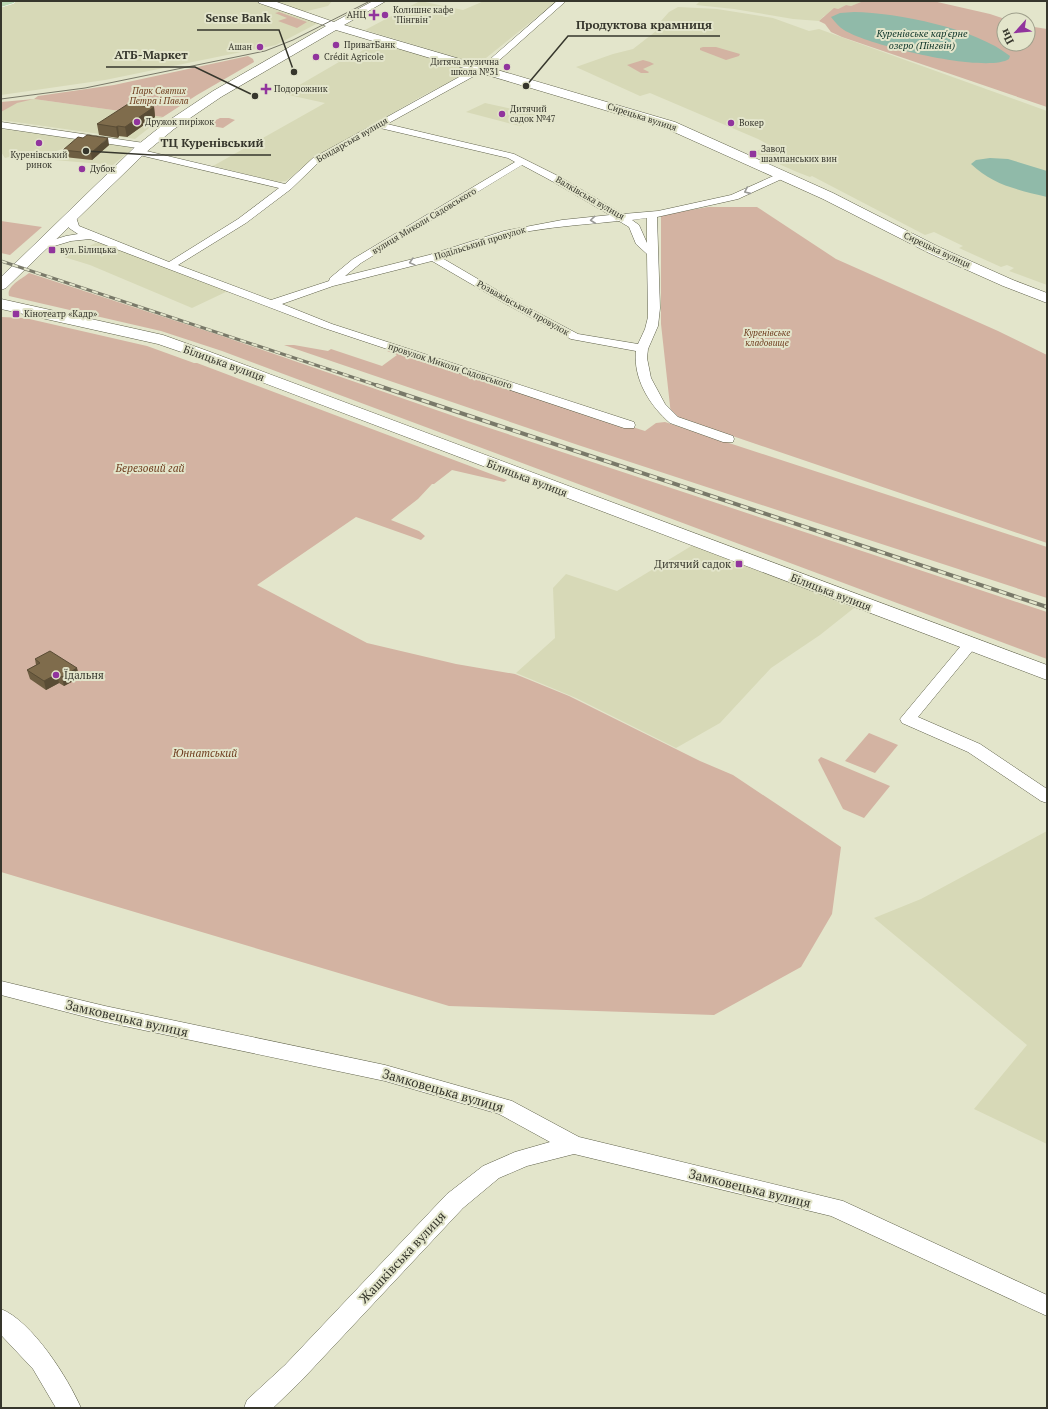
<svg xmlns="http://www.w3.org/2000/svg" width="1048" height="1409" font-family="'PT Serif',serif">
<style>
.built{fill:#d7d9b7}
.green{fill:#d3b3a2}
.water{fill:#90baa9}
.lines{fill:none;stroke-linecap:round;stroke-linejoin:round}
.street-casing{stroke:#5f614a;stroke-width:1}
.secondary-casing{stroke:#5f614a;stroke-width:1}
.primary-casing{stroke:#fff;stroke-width:1}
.street{fill:#fff;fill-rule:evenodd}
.secondary{fill:#fff;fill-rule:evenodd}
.primary{fill:#bbd8b4;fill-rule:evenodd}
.tram{stroke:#797969;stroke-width:1}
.rail-far1-casing{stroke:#797969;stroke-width:3}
.rail-casing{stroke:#797969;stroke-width:4}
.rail-far1{stroke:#e3e5cb;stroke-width:2;stroke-dasharray:6;stroke-linecap:butt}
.rail{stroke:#e3e5cb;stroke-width:2.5;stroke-dasharray:8;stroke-linecap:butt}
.wall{fill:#6d5d41}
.shaded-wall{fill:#594c35}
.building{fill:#7f6c4c;stroke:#594c35}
.oneway{stroke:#9a9a96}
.poi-dot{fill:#91349d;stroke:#e3e5cb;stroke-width:1.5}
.labels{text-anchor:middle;stroke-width:4;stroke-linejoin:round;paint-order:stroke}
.far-poi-label{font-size:9px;fill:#36362c;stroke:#e3e5cb;text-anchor:start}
.far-park-label{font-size:9px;font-style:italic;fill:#6e3d1e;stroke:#e3e5cb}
.far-street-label{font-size:9px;fill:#36362c;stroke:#e3e5cb}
.far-water-label{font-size:10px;font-style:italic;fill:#0c3327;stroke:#e3e5cb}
.street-label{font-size:11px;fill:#36362c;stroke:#e3e5cb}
.park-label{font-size:11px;font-style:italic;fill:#6e3d1e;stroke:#e3e5cb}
.poi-label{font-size:11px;fill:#36362c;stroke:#e3e5cb;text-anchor:end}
.near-street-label{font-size:13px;fill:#36362c;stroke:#e3e5cb}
.leader{fill:none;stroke:#36362c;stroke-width:1.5}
.callout-dot{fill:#36362c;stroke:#e3e5cb;stroke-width:1.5}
.callout-label{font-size:12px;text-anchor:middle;font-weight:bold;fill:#36362c;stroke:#e3e5cb;stroke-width:4;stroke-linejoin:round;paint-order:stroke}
</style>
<rect width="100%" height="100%" fill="#e3e5cb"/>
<!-- built -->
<g class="built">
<path d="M12,1H257L318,23L276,45L105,80L1,95V5Z"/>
<path d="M270,1H332L328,6L303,12Z"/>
<path d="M420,1L463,10L484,1H557L481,62H472L365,30Z"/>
<path d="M700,1H855L862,2L851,6L846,5L824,16L819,21L793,19L734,9L696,5Z"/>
<path d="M678,7L717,9L773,18L809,31L819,29L1047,111V285L1009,271L1014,268L1007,265L1001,267L959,248L963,246L934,232L925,235L812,176L810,177L797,172L752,152L771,146L758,139L650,93L640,96L576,67L613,54L633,49L660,28L665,21H661L669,12Z"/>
<path d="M377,42L474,70L422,96L311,161L286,181L277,182L213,166L325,103L284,94L339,62L334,61L341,57L351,59L367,47Z"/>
<path d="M34,99L163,117L135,139L1,120V112L17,102Z"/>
<path d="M485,103L539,115L520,126L466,112Z"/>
<path d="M1,129L129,146L132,149L113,165L54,160L73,145L54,152L21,154L5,158L1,152Z"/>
<path d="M96,243L110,244L230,290L192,308L90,265L64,257Z"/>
<path d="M693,545L854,608L820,635L771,668L720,723L676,748L576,698L516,673L555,638L553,588L566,574L617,591Z"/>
<path d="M1047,831V1144L974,1109L1027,1045L874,918L921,899Z"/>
</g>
<!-- green -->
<g class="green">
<path d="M855,1H933L990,14L1008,20H1004V44H1028V26L1047,29V107L842,37L831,32L825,24L819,21L834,8L838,9L846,5L851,6L861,2Z"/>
<path d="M279,12L307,22L297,28L278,21L287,18L275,13Z"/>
<path d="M703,47H716L740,54L739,56L726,60L700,50V48Z"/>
<path d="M248,56L253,59L254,62L197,95L163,117L34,99L17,103L1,112V102L34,99L38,96L114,85Z"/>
<path d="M643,60L650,62L654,64L643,69L649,72L648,73H641L627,65Z"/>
<path d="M220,118H229L235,120L223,128L206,125Z"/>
<path d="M708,207H757L836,259L998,331L1047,355V543L671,415L661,324V215Z"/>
<path d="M1,221L42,227L10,255L1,253Z"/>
<path d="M29,273L216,334L468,421L1047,612V659L222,351L161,331L9,296C6,286 22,279 29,273Z"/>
<path d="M1,317L25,318L147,346L194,363H197L507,480L504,482L452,470L434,484H432L418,499L391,520L419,531L425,536L421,540L356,517L257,585L367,643L456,664L515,674L569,696L700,761L733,775L841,847L832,914L801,967L714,1015L449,1006L1,872Z"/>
<path d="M284,345H294L328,351L331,349L382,366L397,355L387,351L389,350L645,431L656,423L665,422L1047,547V598L578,445Z"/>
<path d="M869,733L898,745L875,773L845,761Z"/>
<path d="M821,757L890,786L864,818L843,809L818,760Z"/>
</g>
<!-- water -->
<g class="water">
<path d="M854,12C898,13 975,28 1010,56L1009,59C986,74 867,45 844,30C839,27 835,22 831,17L840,13Z"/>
<path d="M990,158L1008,159L1047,171V197C1018,190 993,185 971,164L976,160Z"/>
</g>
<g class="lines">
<defs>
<g id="street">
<path d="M557,1H566L494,65L387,124L514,154L558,176L623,214L658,211L731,195L780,173H786L788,175L786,177L738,199L657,217L660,308L658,326L648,349L647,358L651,378L665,404L678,417L733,436L734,439L733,442H723L670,423C649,405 633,378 636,351L571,339L504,303L432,261L333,286L282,304L332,324L634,422L635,425L634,428H624L324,328L90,239L71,241L41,250L36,247L37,245L66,236L78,234L69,228L66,217L71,214L76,217L79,226L169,262L238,219L279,188L135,154L133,152L135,150L138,149L285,184L313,158L488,61ZM380,128L508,158L515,162L353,259L330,278L329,281L271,300L178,265L246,223L291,189L319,162ZM522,165L550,180L610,215L562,220L504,231L429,255L345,276L361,263ZM647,218V243L639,225L632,220ZM619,221L629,227L636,244L647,254L648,317L645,329L638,344L578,334L512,299L442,258C471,248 500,237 530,231C560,226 590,224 619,221Z"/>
<path d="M1,122L144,143L149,146L144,149L1,128Z"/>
<path d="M970,639L975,641L978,644L918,717L980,744L1047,789V803L1041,801L968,752L902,723L900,719L965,641Z"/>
<path d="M1,981L105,1006L385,1065L505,1099L512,1101L579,1137L843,1201L1047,1295V1316L831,1216L574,1154L527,1166L499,1178L463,1208L301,1381L273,1408H244L247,1400L285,1365L447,1194L483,1166L515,1152L550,1142L499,1114L385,1081L105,1022L1,995Z"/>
<path d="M1,1309C32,1321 68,1378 81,1408H56L33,1369L1,1335Z"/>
</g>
<g id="secondary">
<path d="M258,1H274L334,22L373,1H386L344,25L675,122L833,193L939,247L1013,280L1047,293V303L1003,286L929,253L823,199L665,128L336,30L221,97L174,129L145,153L6,288L1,290V277L135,147L165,123L213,91L326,26L259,3Z"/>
<path d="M1,299L163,335L205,350L1047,665V680L193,356L158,344L1,309Z"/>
</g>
<path id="primary" d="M1,1H15L14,3L1,7Z"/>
</defs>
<!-- street casing -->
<use href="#street" class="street-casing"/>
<!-- secondary casing -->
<use href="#secondary" class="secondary-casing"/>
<!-- primary casing -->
<use href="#primary" class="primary-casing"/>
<!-- street -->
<use href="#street" class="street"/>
<!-- secondary -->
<use href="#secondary" class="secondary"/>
<!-- primary -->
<use href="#primary" class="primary"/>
<!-- tram -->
<path class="tram" d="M1,99L85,88L265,51L293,40L370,1"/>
<defs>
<path id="rail-far1" d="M1,261L379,386"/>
<path id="rail" d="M376,385L1047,607"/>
</defs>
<!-- rail-far1 casing -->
<use href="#rail-far1" class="rail-far1-casing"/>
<!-- rail casing -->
<use href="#rail" class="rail-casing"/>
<!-- rail-far1 -->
<use href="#rail-far1" class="rail-far1"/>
<!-- rail -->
<use href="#rail" class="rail"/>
</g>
<!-- wall -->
<g class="wall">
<path d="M154,107L155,117L127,137L119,136L118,138L99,135L97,124Z"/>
<path d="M83,138L109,145L92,160L64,157L63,150Z"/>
<path d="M35,659L77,668L79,678L64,686L59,683L46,690L30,679L27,670L36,665Z"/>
</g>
<!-- shaded-wall -->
<g class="shaded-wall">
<path d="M154,107L155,117L127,137L125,127Z"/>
<path d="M118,126L119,136L118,138L116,127Z"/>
<path d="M108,138L109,145L92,160L91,153Z"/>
<path d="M77,668L79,678L64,686L62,677Z"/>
<path d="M57,674L59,683L46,690L44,681Z"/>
</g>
<!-- building -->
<g class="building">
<path d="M128,104L154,107L125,127L118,126L116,127L97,124Z"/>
<path d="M87,135L108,138L91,153L63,150L78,137L83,138Z"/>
<path d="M50,651L77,668L62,677L57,674L44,681L27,670L40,663L35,659Z"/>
</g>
<!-- one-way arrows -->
<defs><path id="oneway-chevron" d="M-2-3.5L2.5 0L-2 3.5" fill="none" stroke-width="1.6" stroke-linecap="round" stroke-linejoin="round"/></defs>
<g class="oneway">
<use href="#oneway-chevron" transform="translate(747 191) rotate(156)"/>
<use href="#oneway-chevron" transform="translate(593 220) rotate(174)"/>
<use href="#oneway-chevron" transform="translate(412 262) rotate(165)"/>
</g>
<!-- markers -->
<g class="poi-dot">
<path d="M372 9h4v4h4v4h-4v4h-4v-4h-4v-4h4z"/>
<circle cx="385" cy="15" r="4"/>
<circle cx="336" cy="45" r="4"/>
<circle cx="260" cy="47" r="4"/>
<circle cx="316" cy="57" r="4"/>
<circle cx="507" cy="67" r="4"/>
<path d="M264 83h4v4h4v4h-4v4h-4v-4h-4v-4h4z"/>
<circle cx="502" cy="114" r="4"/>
<circle cx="137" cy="122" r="4"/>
<circle cx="731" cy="123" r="4"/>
<circle cx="39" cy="143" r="4"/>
<rect x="749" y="150" width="8" height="8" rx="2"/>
<circle cx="82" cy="169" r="4"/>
<rect x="48" y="246" width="8" height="8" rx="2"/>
<rect x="12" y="310" width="8" height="8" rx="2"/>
<rect x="735" y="560" width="8" height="8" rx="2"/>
<circle cx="56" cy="675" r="4"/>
</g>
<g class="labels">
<!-- far-poi labels -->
<g class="far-poi-label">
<text x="393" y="13">Колишнє кафе<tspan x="393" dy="10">"Пінгвін"</tspan></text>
<text x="366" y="18" text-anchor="end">АНЦ</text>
<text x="344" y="48">ПриватБанк</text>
<text x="252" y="50" text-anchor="end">Ашан</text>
<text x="324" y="60">Crédit Agricole</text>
<text x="499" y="65" text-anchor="end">Дитяча музична<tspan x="499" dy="10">школа №31</tspan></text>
<text x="274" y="92">Подорожник</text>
<text x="510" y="112">Дитячий<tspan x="510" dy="10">садок №47</tspan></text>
<text x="145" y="125">Дружок пиріжок</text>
<text x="739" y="126">Вокер</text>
<text x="761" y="152">Завод<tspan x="761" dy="10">шампанських вин</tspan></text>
<text x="39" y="158" text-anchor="middle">Куренівський<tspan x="39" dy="10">ринок</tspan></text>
<text x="90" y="172">Дубок</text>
<text x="60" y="253">вул. Білицька</text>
<text x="24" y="317">Кінотеатр «Кадр»</text>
</g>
<!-- far-park labels -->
<g class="far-park-label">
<text x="159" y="94">Парк Святих<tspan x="159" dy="10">Петра і Павла</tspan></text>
<text x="767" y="336">Куренівське<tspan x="767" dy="10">кладовище</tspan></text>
</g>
<!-- far-street labels -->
<g class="far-street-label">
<text transform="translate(642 117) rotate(18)" y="3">Сирецька вулиця</text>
<text transform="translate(352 140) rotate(-30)" y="3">Бондарська вулиця</text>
<text transform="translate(590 198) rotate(30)" y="3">Валківська вулиця</text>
<text transform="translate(424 221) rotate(-31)" y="3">вулиця Миколи Садовського</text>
<text transform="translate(480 243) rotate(-17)" y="3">Подільський провулок</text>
<text transform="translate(937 250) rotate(25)" y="3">Сирецька вулиця</text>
<text transform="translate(523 308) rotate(29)" y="3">Розважівський провулок</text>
<text transform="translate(450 366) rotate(18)" y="3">провулок Миколи Садовського</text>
</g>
<!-- far-water labels -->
<g class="far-water-label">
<text x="922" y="37">Куренівське кар'єрне<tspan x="922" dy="12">озеро (Пінгвін)</tspan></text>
</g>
<!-- street labels -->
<g class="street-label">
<text transform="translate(224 363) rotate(20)" y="4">Білицька вулиця</text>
<text transform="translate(527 478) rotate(21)" y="4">Білицька вулиця</text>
<text transform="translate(831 592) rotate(21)" y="4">Білицька вулиця</text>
</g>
<!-- park labels -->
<g class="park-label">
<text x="150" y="472">Березовий гай</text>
<text x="205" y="757">Юннатський</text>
</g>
<!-- poi labels -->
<g class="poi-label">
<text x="731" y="568">Дитячий садок</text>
<text x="64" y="679" text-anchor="start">Їдальня</text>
</g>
<!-- near-street labels -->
<g class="near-street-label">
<text transform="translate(127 1018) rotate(13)" y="5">Замковецька вулиця</text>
<text transform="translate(443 1090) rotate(16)" y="5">Замковецька вулиця</text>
<text transform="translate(750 1188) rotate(14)" y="5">Замковецька вулиця</text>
<text transform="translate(402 1257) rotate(-47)" y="5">Жашківська вулиця</text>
</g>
</g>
<!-- callouts -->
<path class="leader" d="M294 72L279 30H197M526 86L568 36H720M255 96L195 67H106M86 151L152 155H271"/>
<g class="callout-dot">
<circle cx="294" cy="72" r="4"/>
<circle cx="526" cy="86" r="4"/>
<circle cx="255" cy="96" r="4"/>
<circle cx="86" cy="151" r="4"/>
</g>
<g class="callout-label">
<text x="238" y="22">Sense Bank</text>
<text x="644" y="29">Продуктова крамниця</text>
<text x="151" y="59">АТБ-Маркет</text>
<text x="212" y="147">ТЦ Куренівський</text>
</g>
<!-- border -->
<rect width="1048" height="1409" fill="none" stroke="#36362c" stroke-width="4"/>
<!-- north arrow -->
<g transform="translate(1016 32) rotate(243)"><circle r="19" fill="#e3e5cb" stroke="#9e9f8b"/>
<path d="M0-3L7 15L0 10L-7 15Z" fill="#91349d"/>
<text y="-6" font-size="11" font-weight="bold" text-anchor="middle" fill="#36362c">Пн</text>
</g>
</svg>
